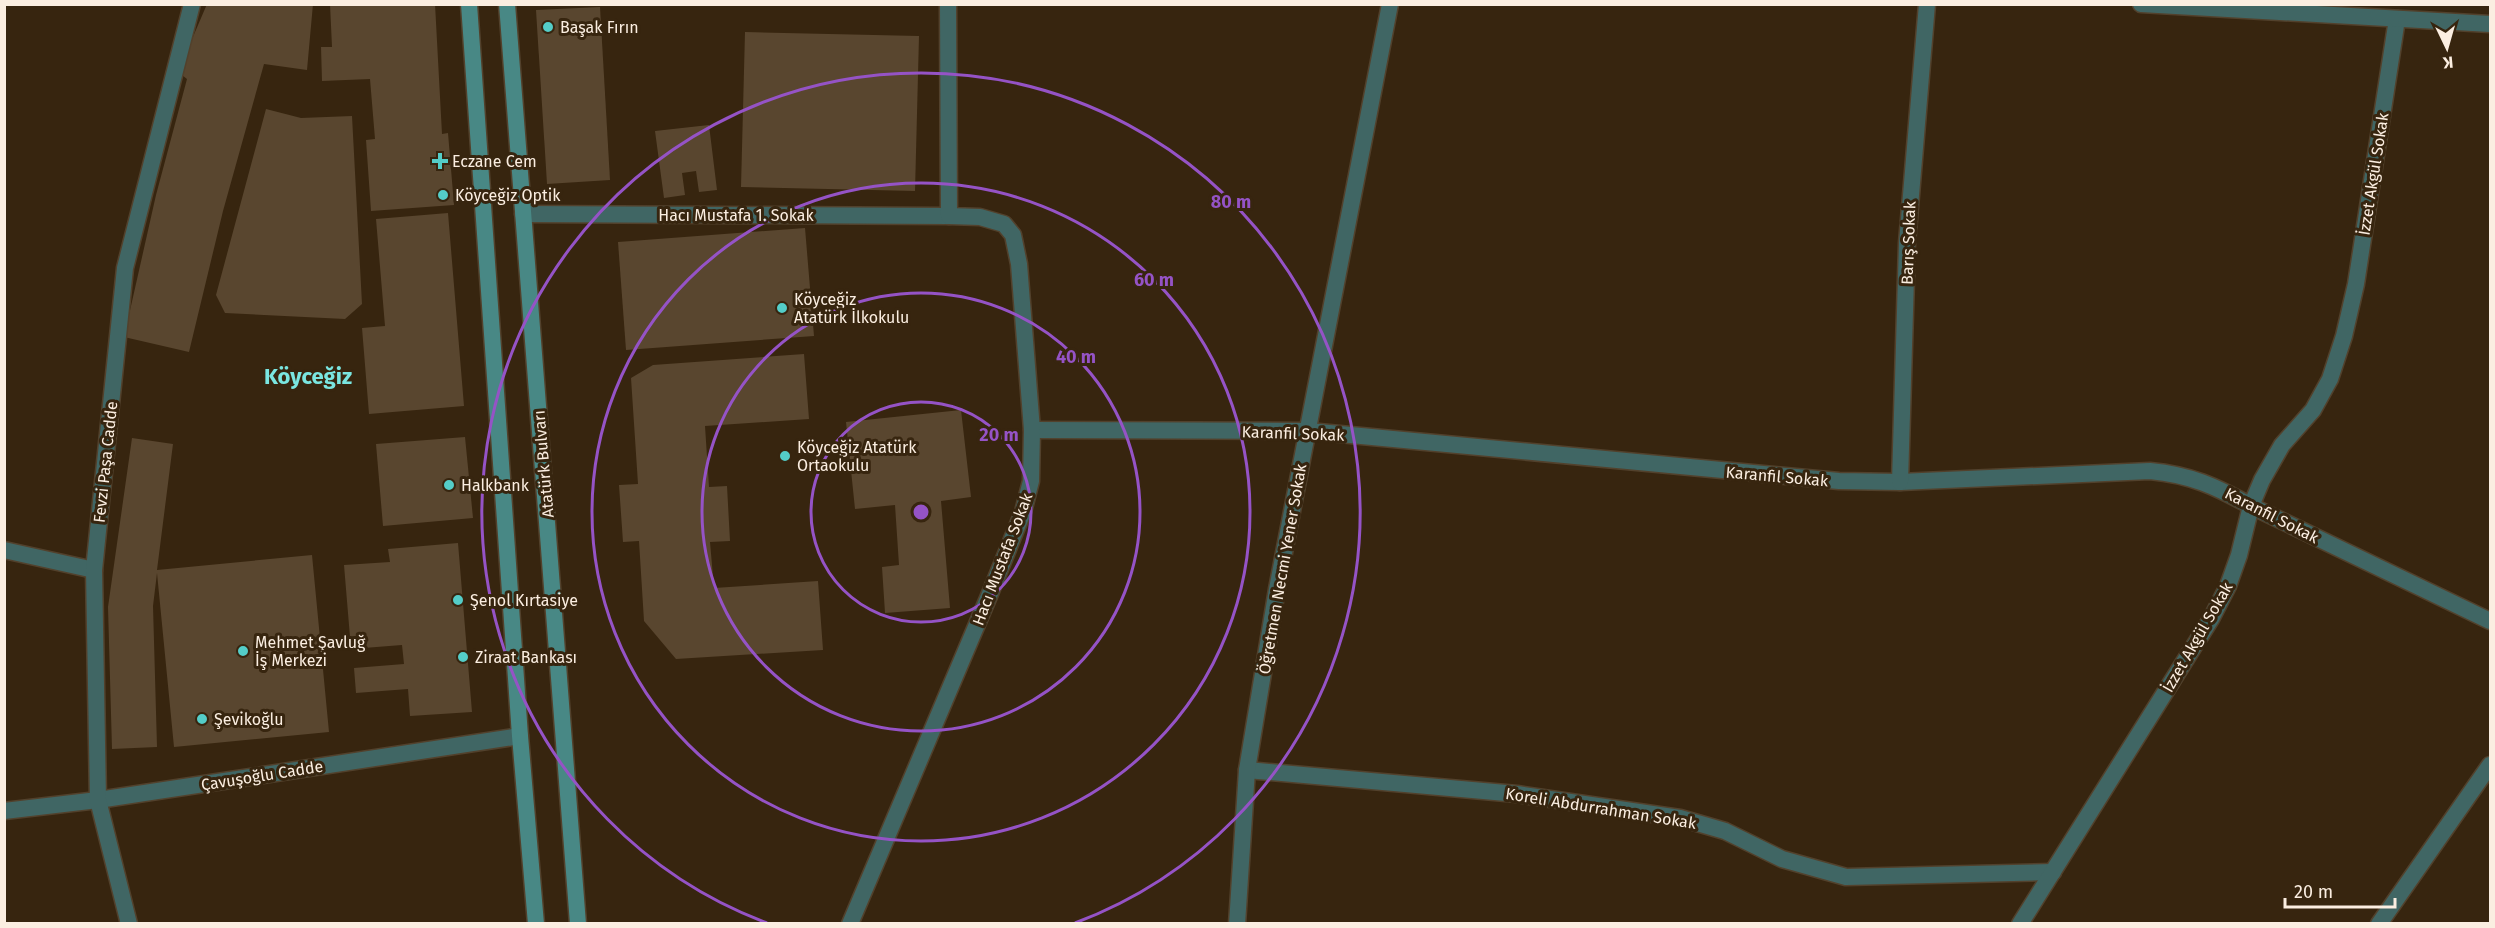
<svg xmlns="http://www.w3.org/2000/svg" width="2495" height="928" font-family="'Fira Sans',sans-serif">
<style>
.building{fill:#59462f}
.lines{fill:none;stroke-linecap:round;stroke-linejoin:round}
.minor-casing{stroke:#52412c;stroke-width:19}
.tertiary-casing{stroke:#52412c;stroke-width:19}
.secondary-casing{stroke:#52412c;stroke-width:19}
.minor{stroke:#406664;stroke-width:16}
.tertiary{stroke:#406664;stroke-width:16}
.secondary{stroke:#488885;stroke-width:16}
.ring{fill:none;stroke:#9553c6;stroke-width:3}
.poi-dot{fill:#54cdc8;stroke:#37250f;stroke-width:2}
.labels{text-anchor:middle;stroke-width:6;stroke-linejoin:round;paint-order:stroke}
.poi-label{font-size:16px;fill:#fbeee1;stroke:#37250f;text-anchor:start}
.street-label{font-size:16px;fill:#fbeee1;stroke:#37250f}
.district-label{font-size:22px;font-weight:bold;fill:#7ae6e1;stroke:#37250f}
.centre{fill:#9553c6;stroke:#37250f;stroke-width:3}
.ring-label{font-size:18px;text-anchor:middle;font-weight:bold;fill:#9553c6;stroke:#37250f;stroke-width:6;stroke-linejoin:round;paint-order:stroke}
</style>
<rect width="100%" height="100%" fill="#37250f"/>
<!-- building -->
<g class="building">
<path d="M207,4H313L307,70L264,64L223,211L189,352L124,337L156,195L187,79L178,72Z"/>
<path d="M330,4H435L442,134L448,133L454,205L371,211L366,140L375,139L370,79L322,81L321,47H332Z"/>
<path d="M600,7L610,180L547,184L536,10Z"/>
<path d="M745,32L919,36L915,191L741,187Z"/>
<path d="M266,109L301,118L352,116L362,304L345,319L225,313L216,295Z"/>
<path d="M709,125L717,190L699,192L696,171L682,173L685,195L664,198L655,131Z"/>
<path d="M448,213L464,406L369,414L362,328L385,326L376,219Z"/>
<path d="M805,228L814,336L626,350L618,242Z"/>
<path d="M804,354L809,419L705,426L709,487L727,486L730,541L710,542L714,588L818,581L823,650L676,659L644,621L639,541L623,542L619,485L638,484L631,378L653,365Z"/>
<path d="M961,410L971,497L941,501L950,608L885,613L882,567L899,565L895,505L855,509L846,422Z"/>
<path d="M465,437L473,518L383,526L376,444Z"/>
<path d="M132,438L173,444L157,570L312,555L329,732L174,747L157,573L153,606L157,747L112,749L108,607Z"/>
<path d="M458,543L472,712L410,716L408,689L356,693L354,668L404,664L402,645L351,649L344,565L390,562L388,549Z"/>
</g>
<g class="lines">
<defs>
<g id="minor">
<path d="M523,214L949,216"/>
<path d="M1032,430L1308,431L1839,481L1900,482L2150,471C2191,475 2215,486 2251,506L2490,621"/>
<path d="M1900,482L1907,243L1927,4"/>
<path d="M4,550L94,570"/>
<path d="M1247,770L1517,794L1680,818L1725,831L1782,859L1846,877L2053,872"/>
<path d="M4,811L98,800L520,736"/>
<path d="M129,924L98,800L94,570L125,268L192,4"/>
<path d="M850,924L989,596L1023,512L1031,481L1032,430L1019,264L1013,235L1004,224L980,217L949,216L948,4"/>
<path d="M1237,924L1247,770L1277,589L1390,4"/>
<path d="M2020,924L2211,619L2228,586L2239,555L2251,506L2262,480L2282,445L2313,410L2330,379L2344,336L2356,284L2397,19"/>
</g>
<g id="tertiary">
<path d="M2141,4L2490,24"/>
<path d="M2379,924L2490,765"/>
</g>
<g id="secondary">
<path d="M469,4L520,736L536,924"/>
<path d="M507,4L578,924"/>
</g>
</defs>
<!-- minor casing -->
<use href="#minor" class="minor-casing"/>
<!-- tertiary casing -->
<use href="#tertiary" class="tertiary-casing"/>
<!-- secondary casing -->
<use href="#secondary" class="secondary-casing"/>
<!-- minor -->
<use href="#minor" class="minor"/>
<!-- tertiary -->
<use href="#tertiary" class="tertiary"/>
<!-- secondary -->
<use href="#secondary" class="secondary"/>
</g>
<!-- distance rings -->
<g class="ring">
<circle cx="921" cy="512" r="110"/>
<circle cx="921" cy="512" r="219"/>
<circle cx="921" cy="512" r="329"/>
<path d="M767 923A439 439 0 1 1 1075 923"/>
</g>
<!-- markers -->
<g class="poi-dot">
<circle cx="548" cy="27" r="6"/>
<path d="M437 152h6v6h6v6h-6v6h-6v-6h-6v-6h6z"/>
<circle cx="443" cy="195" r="6"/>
<circle cx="782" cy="308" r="6"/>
<circle cx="785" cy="456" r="6"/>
<circle cx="449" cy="485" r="6"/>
<circle cx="458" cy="600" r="6"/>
<circle cx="243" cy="651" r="6"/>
<circle cx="463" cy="657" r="6"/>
<circle cx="202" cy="719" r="6"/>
</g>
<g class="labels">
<!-- poi labels -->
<g class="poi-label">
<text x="560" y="33">Başak Fırın</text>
<text x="452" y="167">Eczane Cem</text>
<text x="455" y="201">Köyceğiz Optik</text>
<text x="794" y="305">Köyceğiz<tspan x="794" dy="18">Atatürk İlkokulu</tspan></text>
<text x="797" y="453">Köyceğiz Atatürk<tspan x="797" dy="18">Ortaokulu</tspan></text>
<text x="461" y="491">Halkbank</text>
<text x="470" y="606">Şenol Kırtasiye</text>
<text x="255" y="648">Mehmet Şavluğ<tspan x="255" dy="18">İş Merkezi</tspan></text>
<text x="475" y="663">Ziraat Bankası</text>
<text x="214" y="725">Şevikoğlu</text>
</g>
<!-- street labels -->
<g class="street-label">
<text transform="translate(2373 174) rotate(-81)" y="6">İzzet Akgül Sokak</text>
<text x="736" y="221">Hacı Mustafa 1. Sokak</text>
<text transform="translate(1908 243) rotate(-88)" y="6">Barış Sokak</text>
<text transform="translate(1293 433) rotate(2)" y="6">Karanfil Sokak</text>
<text transform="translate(105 462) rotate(-84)" y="6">Fevzi Paşa Cadde</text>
<text transform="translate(543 464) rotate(-95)" y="6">Atatürk Bulvarı</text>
<text transform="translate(1777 476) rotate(5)" y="6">Karanfil Sokak</text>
<text transform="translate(2272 515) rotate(27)" y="6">Karanfil Sokak</text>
<text transform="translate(1002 559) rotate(-69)" y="6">Hacı Mustafa Sokak</text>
<text transform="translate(1282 569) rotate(-80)" y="6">Öğretmen Necmi Yener Sokak</text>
<text transform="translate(2197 637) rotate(-60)" y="6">İzzet Akgül Sokak</text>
<text transform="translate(262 775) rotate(-9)" y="6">Çavuşoğlu Cadde</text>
<text transform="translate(1601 808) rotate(9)" y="6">Koreli Abdurrahman Sokak</text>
</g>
<!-- district labels -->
<g class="district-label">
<text x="308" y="384">Köyceğiz</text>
</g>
</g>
<circle cx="921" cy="512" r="9" class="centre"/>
<g class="ring-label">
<text x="1231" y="208">80 m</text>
<text x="1154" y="286">60 m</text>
<text x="1076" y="363">40 m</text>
<text x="999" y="441">20 m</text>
</g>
<!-- border -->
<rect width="2495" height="928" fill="none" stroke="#fbeee1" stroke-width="12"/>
<!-- north arrow -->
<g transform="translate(2447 48) rotate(175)" stroke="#37250f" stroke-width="4.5" paint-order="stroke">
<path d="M0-4.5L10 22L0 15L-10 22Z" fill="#fbeee1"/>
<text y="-9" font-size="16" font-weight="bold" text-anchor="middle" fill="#fbeee1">K</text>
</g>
<!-- scale -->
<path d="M2285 898v9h110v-9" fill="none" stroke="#fbeee1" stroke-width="3"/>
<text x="2294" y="898" font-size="18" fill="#fbeee1" stroke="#37250f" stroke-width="4.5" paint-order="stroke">20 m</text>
</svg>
